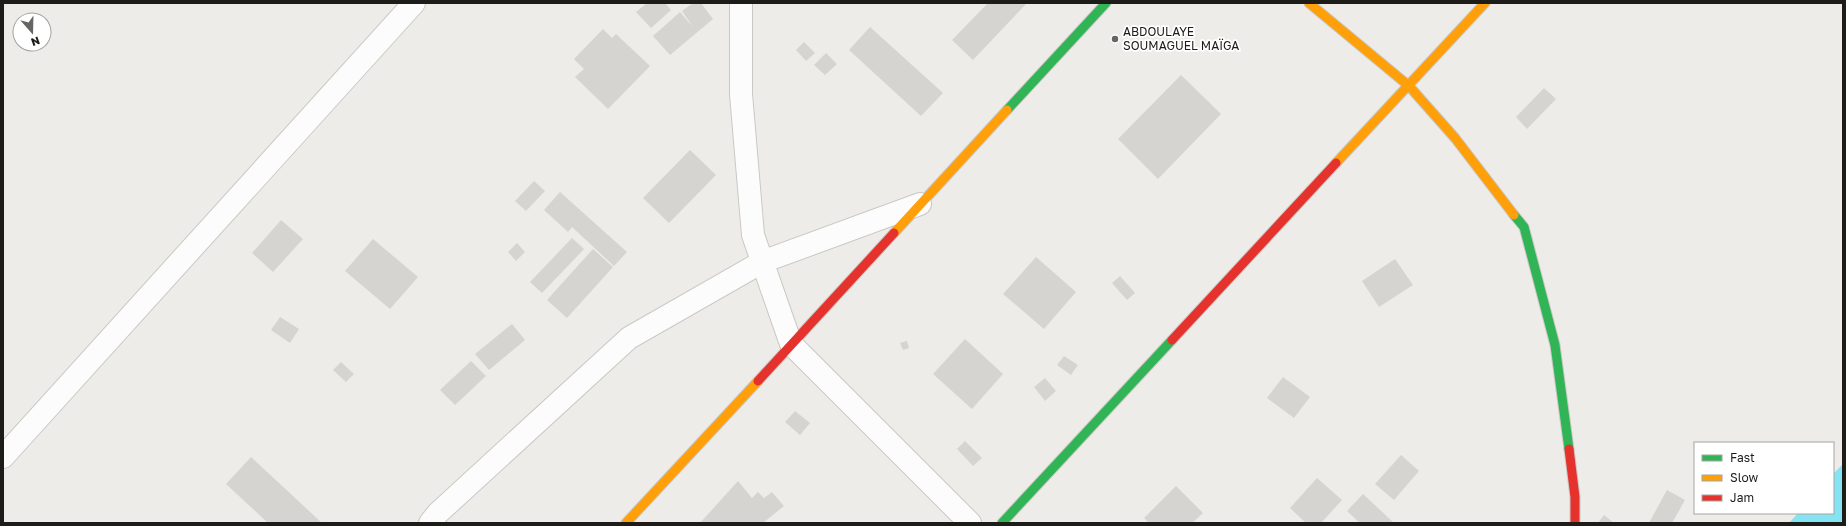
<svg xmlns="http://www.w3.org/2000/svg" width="1846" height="526" font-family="'Golos Text',sans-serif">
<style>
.water{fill:#84e4f3}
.building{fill:#d6d4d1}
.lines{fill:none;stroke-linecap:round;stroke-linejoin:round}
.street-casing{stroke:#cac8c5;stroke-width:24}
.fast-casing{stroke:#cac8c5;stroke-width:11}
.slow-casing{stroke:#cac8c5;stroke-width:11}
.jam-casing{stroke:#cac8c5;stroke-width:11}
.street{stroke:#fcfcfc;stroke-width:22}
.fast{stroke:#30b455;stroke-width:9}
.slow{stroke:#ff9f0a;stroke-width:9}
.jam{stroke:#e5322d;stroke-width:9}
.poi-dot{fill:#666561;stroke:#fff;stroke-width:1.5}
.labels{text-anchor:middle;stroke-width:3.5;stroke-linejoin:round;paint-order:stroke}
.poi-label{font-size:12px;fill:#1d1c19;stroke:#fff;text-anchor:start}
</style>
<rect width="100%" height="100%" fill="#eeece8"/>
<!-- water -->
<path class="water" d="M1843,464V523H1789L1798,513H1833V474Z"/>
<!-- building -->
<g class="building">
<path d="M647,3H665L671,10L651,28L636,12Z"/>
<path d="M693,3H701L713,19L670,55L653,36L680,12L693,27L682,11Z"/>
<path d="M988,3H1027L973,60L952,40Z"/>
<path d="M870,27L943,93L921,116L849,50Z"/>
<path d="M603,29L612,38L616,34L650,66L608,109L575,77L584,69L574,59Z"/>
<path d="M804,42L815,53L806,61L796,50Z"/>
<path d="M826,53L837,64L825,75L814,65Z"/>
<path d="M1181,75L1221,114L1158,179L1118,139Z"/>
<path d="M1544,88L1556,99L1527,129L1516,117Z"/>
<path d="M690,150L716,175L669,223L643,198Z"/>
<path d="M534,181L545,191L526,211L515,201Z"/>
<path d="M560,192L627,252L614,266L572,227L568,232L544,210Z"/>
<path d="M281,220L303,239L273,272L252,253Z"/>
<path d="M572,238L584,249L542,293L530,282Z"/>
<path d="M373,239L418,277L390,309L345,271Z"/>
<path d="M517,243L525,252L516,261L508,252Z"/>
<path d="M593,249L613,267L567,318L547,300Z"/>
<path d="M1036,257L1076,292L1044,329L1003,294Z"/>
<path d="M1395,259L1413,285L1379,307L1362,281Z"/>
<path d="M1120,276L1135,293L1127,300L1112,283Z"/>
<path d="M280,317L299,329L290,343L271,330Z"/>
<path d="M512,324L525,340L489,370L475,354Z"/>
<path d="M965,339L1003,374L972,409L933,374Z"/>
<path d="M907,341L909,348L903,350L900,343Z"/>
<path d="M1064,356L1078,365L1071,375L1057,365Z"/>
<path d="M471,361L486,376L455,405L440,390Z"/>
<path d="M341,362L354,374L346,382L333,370Z"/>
<path d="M1283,377L1310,397L1294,418L1267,398Z"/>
<path d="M1045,378L1056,391L1045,401L1034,387Z"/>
<path d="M795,411L810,423L800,435L785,422Z"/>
<path d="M965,441L982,458L973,466L957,449Z"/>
<path d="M1401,455L1419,471L1394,500L1375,484Z"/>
<path d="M251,457L322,523H268L226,484Z"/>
<path d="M1317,478L1342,500L1321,523H1306L1290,508Z"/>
<path d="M738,481L752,498L758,492L764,498L772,492L784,506L763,523H700Z"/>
<path d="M1176,486L1203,513L1192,523H1149L1144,518Z"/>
<path d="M1667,490L1685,500L1672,523H1649Z"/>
<path d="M1363,494L1394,523H1360L1347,511Z"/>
<path d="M1604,515L1614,523H1598Z"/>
</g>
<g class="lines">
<defs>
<g id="street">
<path d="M741,3V94L753,235L791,344L970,523"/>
<path d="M3,457L414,3"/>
<path d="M430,523L438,513L629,338L762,262L920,204"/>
</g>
<g id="fast">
<path d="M1007,110L1106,3"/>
<path d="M1514,215L1524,227L1555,345L1569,449"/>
<path d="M1002,523L1172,340"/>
</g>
<g id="slow">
<path d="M1309,3L1409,86L1455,138L1514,215"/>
<path d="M1336,163L1485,3"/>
<path d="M894,233L1007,110"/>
<path d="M626,523L758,381"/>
</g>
<g id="jam">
<path d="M1172,340L1336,163"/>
<path d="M758,381L894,233"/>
<path d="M1569,449L1575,497V523"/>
</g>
</defs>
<!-- street casing -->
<use href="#street" class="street-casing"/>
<!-- fast casing -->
<use href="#fast" class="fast-casing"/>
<!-- slow casing -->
<use href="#slow" class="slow-casing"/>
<!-- jam casing -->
<use href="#jam" class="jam-casing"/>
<!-- street -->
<use href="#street" class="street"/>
<!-- fast -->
<use href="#fast" class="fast"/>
<!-- slow -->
<use href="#slow" class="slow"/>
<!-- jam -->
<use href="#jam" class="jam"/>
</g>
<!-- markers -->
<circle class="poi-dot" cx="1115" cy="39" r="4"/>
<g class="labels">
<!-- poi labels -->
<g class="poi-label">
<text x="1123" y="36">ABDOULAYE<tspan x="1123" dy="14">SOUMAGUEL MAÏGA</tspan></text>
</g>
</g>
<!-- border -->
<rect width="1846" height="526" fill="none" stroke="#1d1c19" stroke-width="8"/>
<!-- legend -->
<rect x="1694" y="442" width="140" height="72" fill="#ffffff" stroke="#a5a4a3"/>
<rect x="1702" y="455" width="20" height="6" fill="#30b455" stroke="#a5a4a3"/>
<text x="1730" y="462" font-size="12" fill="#1d1c19">Fast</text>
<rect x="1702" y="475" width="20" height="6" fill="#ff9f0a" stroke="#a5a4a3"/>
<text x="1730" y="482" font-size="12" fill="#1d1c19">Slow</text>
<rect x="1702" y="495" width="20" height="6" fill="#e5322d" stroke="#a5a4a3"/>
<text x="1730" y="502" font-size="12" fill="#1d1c19">Jam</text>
<!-- north arrow -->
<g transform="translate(32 32) rotate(160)"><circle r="19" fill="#ffffff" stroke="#a5a4a3"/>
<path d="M0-3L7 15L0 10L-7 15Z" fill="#666561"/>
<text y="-6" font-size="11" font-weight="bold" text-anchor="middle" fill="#1d1c19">N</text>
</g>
</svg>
